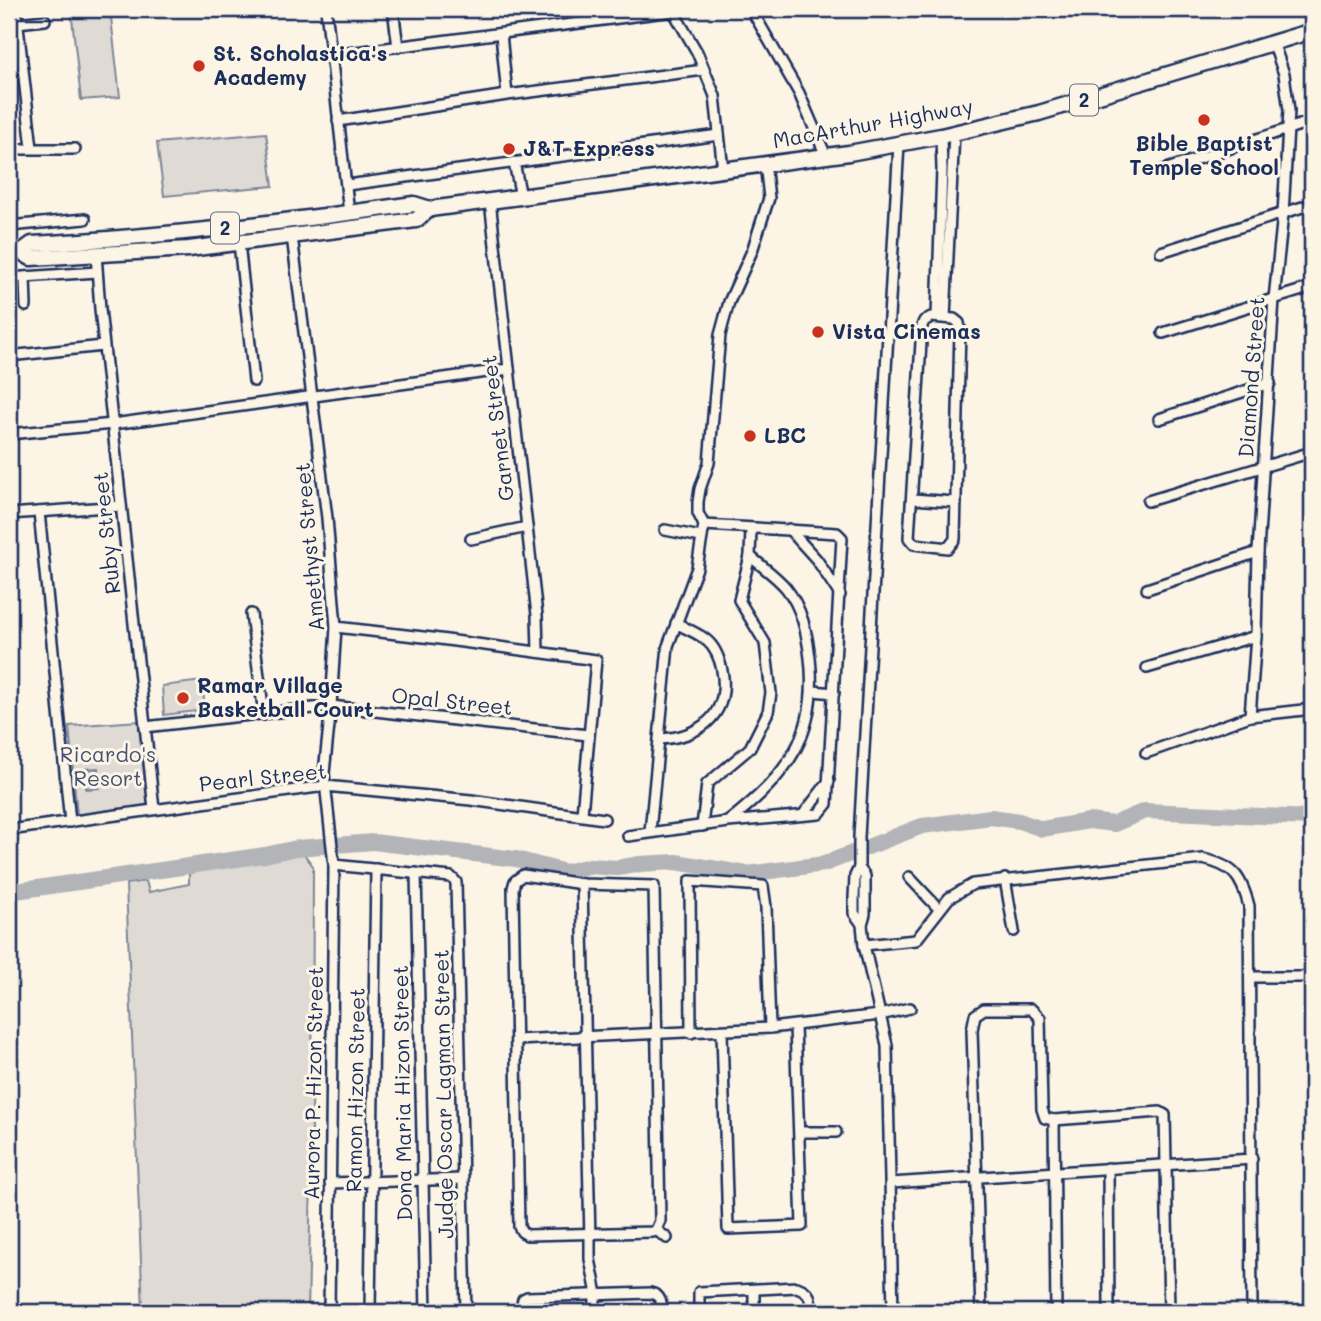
<svg xmlns="http://www.w3.org/2000/svg" width="1321" height="1321" font-family="Mali,sans-serif">
<style>
.green{fill:#dfdbd4;stroke:#7d8599;stroke-width:2}
.water{fill:#b2b4b8;stroke:#767f94;stroke-width:2}
.lines{fill:none;stroke-linecap:round;stroke-linejoin:round}
.river{stroke:#b2b4b8;stroke-width:16}
.minor-casing{stroke:#1b2f5e;stroke-width:14}
.trunk-casing{stroke:#1b2f5e;stroke-width:19}
.minor{stroke:#fcf5e5;stroke-width:9}
.trunk{stroke:#fcf5e5;stroke-width:14}
.poi-dot{fill:#c8321e;stroke:#fcf5e5;stroke-width:2.5}
.labels{text-anchor:middle;stroke-width:6;stroke-linejoin:round;paint-order:stroke}
.shield{fill:#fcf5e5;stroke:#5e6a86;stroke-width:2}
.shield-label{font-size:19px;font-weight:bold;fill:#1b2f5e}
.poi-label{font-size:21px;font-weight:bold;fill:#1b2f5e;stroke:#fcf5e5;text-anchor:start}
.street-label{font-size:21px;fill:#1b2f5e;stroke:#fcf5e5}
.park-label{font-size:21px;fill:#425176;stroke:#fcf5e5}
</style>
<rect width="100%" height="100%" fill="#fcf5e5"/>
<filter id="ink" filterUnits="userSpaceOnUse"><feTurbulence type="fractalNoise" baseFrequency=".0143" numOctaves="2"/><feDisplacementMap in="SourceGraphic" scale="14" xChannelSelector="R" yChannelSelector="G"/><feConvolveMatrix kernelMatrix="1 2 1 2 8 2 1 2 1" color-interpolation-filters="sRGB"/></filter>
<g filter="url(#ink)">
<!-- green -->
<g class="green">
<path d="M71,9H110L120,97L81,100Z"/>
<path d="M266,133L273,186L164,196L157,143Z"/>
<path d="M202,681L205,710L164,715L162,686Z"/>
<path d="M139,721L148,807L77,815L69,726Z"/>
<path d="M301,850L313,866L312,1132L308,1312H143L126,884L146,881L149,892L189,884V873Z"/>
</g>
<!-- water -->
<path class="water" d="M98,768L99,788L86,789L85,769Z"/>
<g class="lines">
<!-- river -->
<path class="river" d="M9,892L265,855L297,848L373,842L516,859L565,872L590,866L617,868L640,864L676,862L747,874L824,864L922,826L991,817L1019,821L1042,829L1089,821L1114,824L1145,811L1312,818"/>
<defs>
<g id="minor">
<path d="M16,9L32,148"/>
<path d="M326,9L349,213"/>
<path d="M393,9L398,47"/>
<path d="M672,9L697,52L715,96L723,170"/>
<path d="M751,9L799,93L826,156"/>
<path d="M17,23L45,20"/>
<path d="M501,34L507,95"/>
<path d="M332,55L673,11"/>
<path d="M338,121L507,95L704,70"/>
<path d="M9,149H75"/>
<path d="M514,162L521,197"/>
<path d="M1161,171L1312,121"/>
<path d="M347,185L719,135"/>
<path d="M490,201L537,615L538,652"/>
<path d="M9,226L85,219"/>
<path d="M292,236L327,518L336,627L331,706L324,773L334,865L329,1312"/>
<path d="M239,243L254,381"/>
<path d="M1161,252L1312,204"/>
<path d="M96,254L100,309L154,809"/>
<path d="M25,277L26,306"/>
<path d="M9,278L97,272"/>
<path d="M931,317L954,319L959,323L960,328L955,539L948,548L914,544L909,538L922,326L924,321Z"/>
<path d="M937,317L942,169L941,136"/>
<path d="M945,318L954,133"/>
<path d="M1163,333L1312,287"/>
<path d="M9,356L103,346"/>
<path d="M1159,419L1270,383"/>
<path d="M9,434L113,424L509,369"/>
<path d="M912,499L956,502"/>
<path d="M1148,501L1312,452"/>
<path d="M39,512L70,822"/>
<path d="M9,514L121,506"/>
<path d="M789,529L817,560L840,595"/>
<path d="M665,530L701,537"/>
<path d="M471,539L527,527"/>
<path d="M1147,589L1258,552"/>
<path d="M251,614L264,715"/>
<path d="M336,627L432,638L596,660L582,814"/>
<path d="M1147,668L1256,636"/>
<path d="M813,691L834,693"/>
<path d="M1250,716L1256,636L1258,552L1274,299L1283,214L1289,110L1284,74L1273,42"/>
<path d="M145,727L331,706L588,735"/>
<path d="M660,739C697,737 727,718 723,677C722,667 718,654 712,646C704,635 688,630 676,623"/>
<path d="M1146,753L1250,716L1312,709"/>
<path d="M803,815L829,781"/>
<path d="M729,821C787,775 819,735 810,658C807,633 802,608 786,588C776,576 761,566 750,556"/>
<path d="M702,826L707,784L750,748L768,712L771,693L765,643L739,600L750,556L751,529"/>
<path d="M9,830L325,786L471,800L604,819"/>
<path d="M650,832L668,646L697,568L704,525L698,513V502L700,489L709,463L720,335L729,302L752,251L769,198L765,163"/>
<path d="M628,836L728,822L819,814L827,804L842,538L837,533L704,525"/>
<path d="M334,865L451,877L456,882L466,1312"/>
<path d="M859,868L865,876V914L862,924L864,945L887,1045L893,1312"/>
<path d="M416,873L426,1312"/>
<path d="M523,875L582,884L654,886L660,1221L656,1230L653,1232L527,1235L522,1232L519,1227L513,888L515,881Z"/>
<path d="M909,877L939,909"/>
<path d="M1005,879L1014,931"/>
<path d="M582,884L590,1240V1259L596,1289L594,1312"/>
<path d="M862,924L854,913V898L855,876L859,868V837L899,144"/>
<path d="M864,945L916,940L949,898L973,884L1203,859C1234,866 1241,876 1249,906L1252,1312"/>
<path d="M1250,977H1312"/>
<path d="M722,1032L728,1229L802,1226L795,1026"/>
<path d="M691,1033L690,881L763,886L766,907L770,1028"/>
<path d="M516,1040L770,1028L880,1015L910,1008"/>
<path d="M1054,1120L1056,1312"/>
<path d="M800,1132H836"/>
<path d="M1108,1168L1109,1312"/>
<path d="M330,1183L463,1179"/>
<path d="M891,1183L1252,1159"/>
<path d="M656,1230L667,1238"/>
<path d="M754,1290V1312"/>
<path d="M370,1312L376,869"/>
<path d="M520,1312L523,1299L527,1297L650,1293C661,1295 662,1303 662,1312"/>
<path d="M699,1312V1292L797,1287C811,1292 811,1299 811,1312"/>
<path d="M981,1312L972,1030L975,1015L984,1009H1031L1040,1018L1042,1109L1045,1118L1054,1120L1160,1112L1165,1115L1169,1312"/>
</g>
<g id="trunk">
<path d="M9,252H21L31,258L189,249L416,220L430,209"/>
<path d="M21,252L32,244C160,237 287,222 414,204L430,209L849,153L941,136L1039,113L1312,31"/>
</g>
</defs>
<!-- minor casing -->
<use href="#minor" class="minor-casing"/>
<!-- trunk casing -->
<use href="#trunk" class="trunk-casing"/>
<!-- minor -->
<use href="#minor" class="minor"/>
<!-- trunk -->
<use href="#trunk" class="trunk"/>
</g>
</g>
<!-- markers -->
<g class="poi-dot">
<circle cx="199" cy="66" r="7"/>
<circle cx="1204" cy="120" r="7"/>
<circle cx="509" cy="149" r="7"/>
<circle cx="818" cy="332" r="7"/>
<circle cx="750" cy="436" r="7"/>
<circle cx="183" cy="698" r="7"/>
</g>
<g class="labels">
<!-- shield labels -->
<g class="shield">
<rect x="1070" y="84.5" width="28" height="31" rx="5"/>
<rect x="211" y="212.5" width="28" height="31" rx="5"/>
</g>
<g class="shield-label">
<text x="1084" y="107">2</text>
<text x="225" y="235">2</text>
</g>
<!-- poi labels -->
<g class="poi-label">
<text x="213" y="61">St. Scholastica's<tspan x="213" dy="24">Academy</tspan></text>
<text x="1204" y="151" text-anchor="middle">Bible Baptist<tspan x="1204" dy="24">Temple School</tspan></text>
<text x="523" y="156">J&amp;T Express</text>
<text x="832" y="339">Vista Cinemas</text>
<text x="764" y="443">LBC</text>
<text x="197" y="693">Ramar Village<tspan x="197" dy="24">Basketball Court</tspan></text>
</g>
<!-- street labels -->
<g class="street-label">
<text transform="translate(873 124) rotate(-10)" y="7">MacArthur Highway</text>
<text transform="translate(1252 377) rotate(-86)" y="7">Diamond Street</text>
<text transform="translate(498 428) rotate(-97)" y="7">Garnet Street</text>
<text transform="translate(107 533) rotate(-96)" y="7">Ruby Street</text>
<text transform="translate(310 547) rotate(-95)" y="7">Amethyst Street</text>
<text transform="translate(452 702) rotate(6)" y="7">Opal Street</text>
<text transform="translate(263 778) rotate(-6)" y="7">Pearl Street</text>
<text transform="translate(314 1083) rotate(-89)" y="7">Aurora P. Hizon Street</text>
<text transform="translate(356 1090) rotate(-89)" y="7">Ramon Hizon Street</text>
<text transform="translate(403 1093) rotate(-91)" y="7">Dona Maria Hizon Street</text>
<text transform="translate(444 1094) rotate(-91)" y="7">Judge Oscar Lagman Street</text>
</g>
<!-- park labels -->
<g class="park-label">
<text x="108" y="762">Ricardo's<tspan x="108" dy="24">Resort</tspan></text>
</g>
</g>
<!-- margin -->
<rect width="1321" height="1321" fill="none" stroke="#fcf5e5" stroke-width="35"/>
<rect x="18" y="18" width="1286" height="1286" fill="none" stroke="#1b2f5e" stroke-width="2.5" filter="url(#ink)"/>
</svg>
